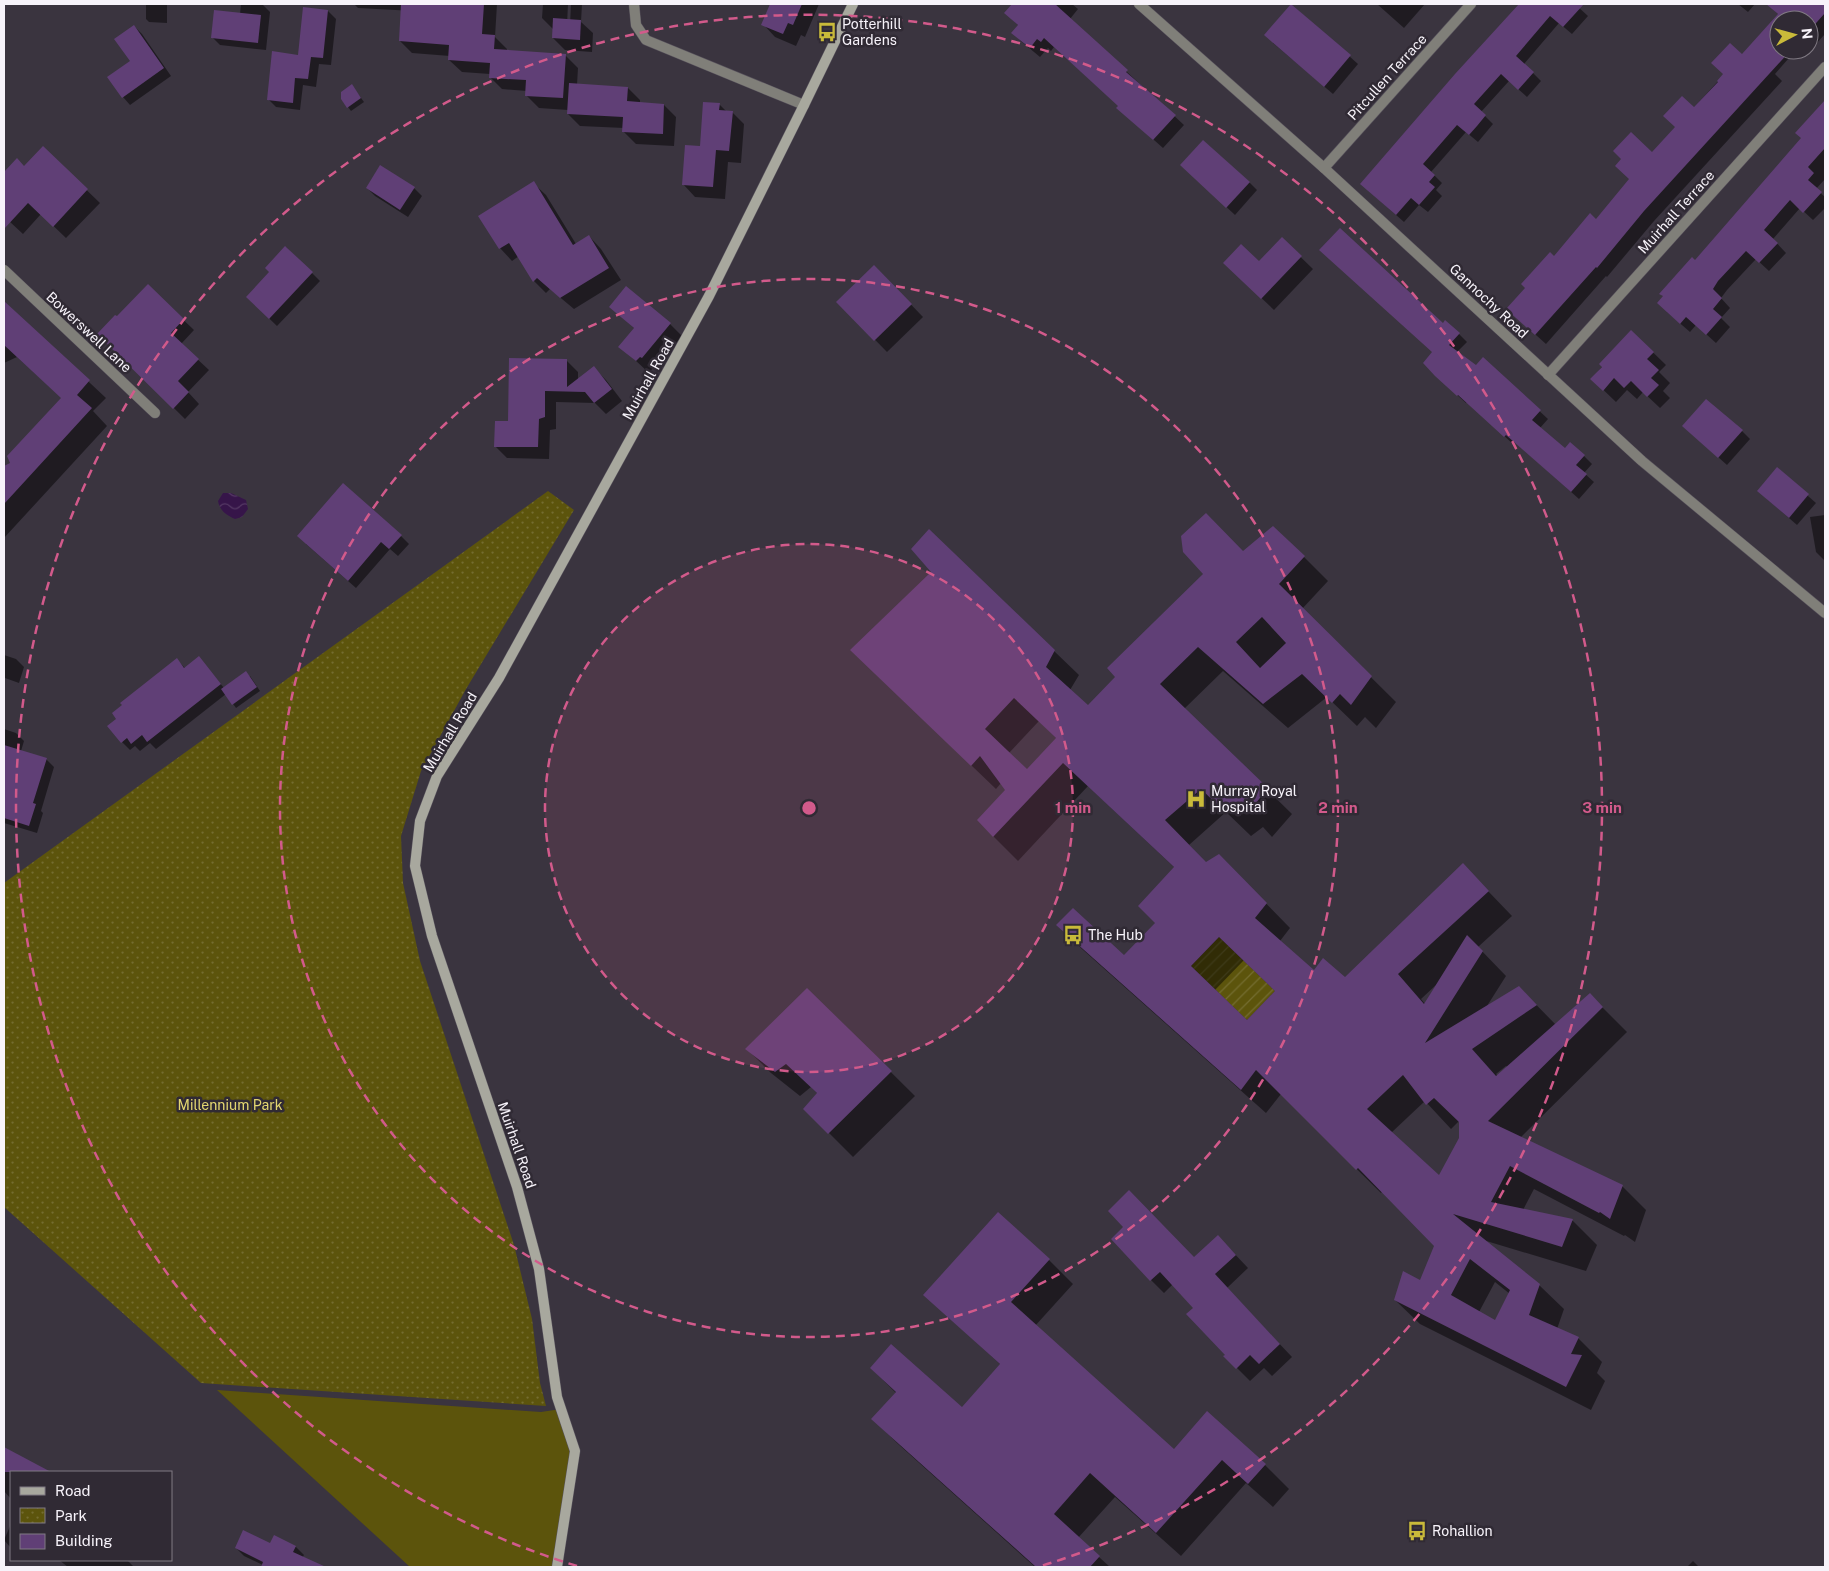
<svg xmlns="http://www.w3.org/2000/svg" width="1829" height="1571" font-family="'Public Sans',sans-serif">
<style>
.grass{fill:#5c540c}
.park{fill:url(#park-dots)}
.garden{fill:url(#garden-furrows)}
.water{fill:url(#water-waves)}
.shadow{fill:#0007;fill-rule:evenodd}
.building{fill:#603f76;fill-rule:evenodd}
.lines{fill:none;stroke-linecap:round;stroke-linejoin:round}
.street-casing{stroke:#58535d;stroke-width:11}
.secondary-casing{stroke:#58535d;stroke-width:11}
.street{stroke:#807f79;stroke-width:10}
.secondary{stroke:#a8a89e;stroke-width:10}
.ring{fill:none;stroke:#d25a8b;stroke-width:2.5;stroke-dasharray:9 6}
.labels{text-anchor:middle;stroke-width:5;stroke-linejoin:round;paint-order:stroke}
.poi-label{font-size:14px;fill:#f7f3fa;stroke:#302a34;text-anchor:start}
.street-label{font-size:14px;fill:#f7f3fa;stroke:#302a34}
.park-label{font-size:14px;fill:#e3d670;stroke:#302a34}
.centre{fill:#d25a8b;stroke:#302a34;stroke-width:2.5}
.ring-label{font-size:15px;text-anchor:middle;font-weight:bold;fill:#d25a8b;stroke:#302a34;stroke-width:5;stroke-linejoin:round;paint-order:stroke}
</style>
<defs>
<pattern id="park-dots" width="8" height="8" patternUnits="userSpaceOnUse" patternTransform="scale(1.25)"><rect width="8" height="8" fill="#5c540c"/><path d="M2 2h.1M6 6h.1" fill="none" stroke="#746d30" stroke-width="1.8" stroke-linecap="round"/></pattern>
<pattern id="garden-furrows" width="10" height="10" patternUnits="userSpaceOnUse" patternTransform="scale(1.25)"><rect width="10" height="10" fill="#5c540c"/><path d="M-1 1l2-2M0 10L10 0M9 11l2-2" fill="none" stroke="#746d30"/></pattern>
<pattern id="water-waves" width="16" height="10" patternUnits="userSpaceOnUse" patternTransform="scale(1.25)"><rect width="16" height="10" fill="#361549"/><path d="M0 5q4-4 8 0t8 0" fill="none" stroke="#543864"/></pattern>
</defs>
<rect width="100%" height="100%" fill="#3a343f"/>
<!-- grass -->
<path class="grass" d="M217,1390L541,1412L561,1409L575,1451L557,1567H410Z"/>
<!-- park -->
<path class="park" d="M548,491L574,510L466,689L421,771L401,836L403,883L420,961L514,1245L532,1319L540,1383L546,1406L201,1383L4,1207V883Z"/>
<!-- garden -->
<path class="garden" d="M1219,937L1275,991L1247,1020L1191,966Z"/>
<!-- water -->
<path class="water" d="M223,493H231L246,500L248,509L242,517L235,519C226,515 220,511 218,501Z"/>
<!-- shadow -->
<g class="shadow">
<path d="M146,4H167V23L149,22L146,19Z"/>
<path d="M241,4H262L270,12L266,50L220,45L212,37L240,14Z"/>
<path d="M354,4H414V11L358,8Z"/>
<path d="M455,4H497L495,37L507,49V51L566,56L578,68L577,85L628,88L640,100V103L664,105L676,117L674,146L636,144L623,131L624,128L580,126L568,114V110L539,108L526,95L527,91L502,89L490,77V74L462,72L449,60L450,56L412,53L400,41L454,19Z"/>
<path d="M543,4H568L567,25H570L571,4H582L581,22L593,33L592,52L565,50L553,38V29L542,18Z"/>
<path d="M772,4H819L805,37L801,35L796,46L775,37L763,24Z"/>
<path d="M1014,4H1072L1078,9L1070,19L1184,125L1163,148L1128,117L1119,106L1054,47L1051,51L1048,48L1040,57L1022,42L1013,33L1019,26L1006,13Z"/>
<path d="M1377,4H1425L1404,28Z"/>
<path d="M1521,4H1577L1576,5L1588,16L1572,34L1559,23L1524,64L1541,81L1527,97L1509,81L1481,112L1493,124L1478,142L1466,132L1431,172L1442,183L1436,190L1442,196L1428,212L1419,205L1404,222L1370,192L1456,75Z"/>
<path d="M1738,4H1755L1748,12Z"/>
<path d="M1767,4H1817L1825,11V34L1815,45L1809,40V20H1779V50H1796L1775,74L1782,81L1654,221L1607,277L1606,276L1546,344L1518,319L1554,258L1597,220L1652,153L1779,15Z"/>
<path d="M1292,5L1358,64L1333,94L1273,43Z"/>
<path d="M328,11L336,19L331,65L319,64L316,87L303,85L300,110L276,107L268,99L299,56Z"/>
<path d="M134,26L142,34L171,76L130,105L123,97L132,61Z"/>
<path d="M355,90L364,102L351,111L342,99Z"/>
<path d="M1825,101V179L1816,189L1825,197V208L1813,220L1800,208L1773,239L1786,253L1769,271L1756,259L1727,290L1721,298L1730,308L1721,318L1730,327L1716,343L1696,325L1690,332L1667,312L1695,261L1803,139L1797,133Z"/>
<path d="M719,104L727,112H732L744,124L741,163L728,162L725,199L695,197L683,184L701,147Z"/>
<path d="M43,148L100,203L66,238L41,214L23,234L9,221L4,227V174L17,160L24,168Z"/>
<path d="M1190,173L1249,182L1257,190L1235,215Z"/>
<path d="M533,183L546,195L576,244L589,236L601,249L621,280L574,309L550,289L546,293L534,281L519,256L512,261L500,248Z"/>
<path d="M367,188H414L422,196L408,217L375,196Z"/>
<path d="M1282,239L1313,269L1274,310L1237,275L1259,263Z"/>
<path d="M286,247L320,281L277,326L247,297L271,272Z"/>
<path d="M874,266L923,317L887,352L838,302Z"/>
<path d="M148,286L194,330L181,344L209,370L188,392L199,404L185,419L99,334L117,318Z"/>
<path d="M611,307L670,324L682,336L654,369L653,368L649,373L620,346L635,329Z"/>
<path d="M10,308L106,398L93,411L107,426L4,538V468L12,464L62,398L17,357L4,363V315Z"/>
<path d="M1443,325L1459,334L1467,342L1457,352L1476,367L1483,359L1548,419L1540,428L1565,450L1584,456L1592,464L1584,473L1594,482L1579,499L1515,442L1513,444L1467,402L1466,403L1445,384L1433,353Z"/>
<path d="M1631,331L1666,365L1659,372L1670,383L1663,391L1670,398L1660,408L1643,392L1637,399L1627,390L1616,402L1592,379Z"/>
<path d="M567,361L578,372V380L594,368L606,380L622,401L606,414L595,403L556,402V429L550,430L549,459L507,458L495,446L509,422Z"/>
<path d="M1742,431L1750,439L1727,465L1692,434Z"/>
<path d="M1777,469L1816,503L1797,525L1767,499Z"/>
<path d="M1825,515V560H1824L1816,552L1810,517Z"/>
<path d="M929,531L1079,675L1070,690L1089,707L1243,553L1304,557L1328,581L1302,609L1396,702L1376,728L1365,717L1357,726L1327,697L1288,728L1223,671L1184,709L1292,814L1272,837L1263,827L1251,836L1226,812L1189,845L1207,864L1243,880L1290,928L1280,941L1314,972L1345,979L1463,865L1512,916L1478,947L1506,976L1487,1006L1519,987L1556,1025L1590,995L1627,1032L1520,1138L1622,1186L1646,1210L1635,1242L1625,1235L1624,1236L1534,1189L1523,1210L1573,1221L1597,1245L1586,1271L1483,1240L1539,1285L1564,1309L1557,1329L1578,1338L1602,1362L1597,1373L1605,1381L1591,1410L1420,1324L1395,1300L1420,1282L1435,1246L1383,1191L1381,1193L1281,1094L1266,1113L1082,949L1058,925L1124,957L1157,923L1175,868L1088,786L1018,861L993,836L1006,790L1001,783L996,789L876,674L932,572ZM1039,721L1057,739L1027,770L1009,753ZM1244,960L1276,991L1247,1022L1215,990ZM1436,985L1425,1004L1421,999ZM1506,1066L1508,1067L1498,1076L1496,1074ZM1425,1101L1451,1129L1460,1120L1461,1139L1440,1177L1391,1133ZM1495,1282L1510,1294L1496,1322L1479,1312Z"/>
<path d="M401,536L409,544L398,556L390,549L356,588L306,544Z"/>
<path d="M4,655L16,659L24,667L19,683L5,678L4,683Z"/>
<path d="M199,658L224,688L250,676L260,691L236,708L226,694L156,749L150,743L140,751L135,746L130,750L122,742L177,660L185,668Z"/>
<path d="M4,729L16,733L24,741L21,751L46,759L54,767L41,811L43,813L37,833L4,823Z"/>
<path d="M807,989L915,1096L853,1157L805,1109L818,1094L811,1087L800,1096L771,1073L747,1049Z"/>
<path d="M1125,1227L1194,1259L1231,1250L1248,1268L1227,1288L1292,1357L1272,1376L1264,1368L1250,1381L1225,1356L1226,1355L1195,1308L1173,1284L1164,1293L1151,1280Z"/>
<path d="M1049,1260L1073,1284L1035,1326L1174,1451L1265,1465L1289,1489L1273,1507L1246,1483L1181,1556L1115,1497L1078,1538L1110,1567H1035L897,1443L873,1419L896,1393L871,1368L962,1409L1001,1365L925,1295Z"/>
<path d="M4,1448L48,1472H11V1499L4,1491Z"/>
<path d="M11,1524V1548L4,1540Z"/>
<path d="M270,1545L296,1547L304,1555L302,1558L310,1566L309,1567H262L263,1565L244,1556L236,1548Z"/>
<path d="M59,1560H127L134,1567H68Z"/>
<path d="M1693,1561L1699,1567H1687Z"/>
</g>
<!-- building -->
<g class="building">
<path d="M401,4H484L482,34L495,35L494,49L566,54L563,98L525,96L526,80L489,78L490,63L448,60L449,45L399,41Z"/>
<path d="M770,4H802L793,25L788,23L783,34L761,25Z"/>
<path d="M1012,4H1055L1128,70L1126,72L1176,115L1153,140L1116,108L1118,106L1044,38L1041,42L1037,39L1030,48L1011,33L1018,25L1004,13Z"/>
<path d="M1291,4L1351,55L1324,87L1264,35Z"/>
<path d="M1519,4H1584L1563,27L1550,16L1516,56L1534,72L1518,90L1501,74L1474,104L1486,115L1477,126L1469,135L1457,125L1423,164L1435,175L1429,182L1435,187L1419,205L1411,198L1396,215L1360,184L1455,74Z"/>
<path d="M1766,4H1825V13L1809,31V20H1779V50H1791L1644,211L1597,268L1596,267L1535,335L1506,309L1525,288L1521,284L1550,252L1554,256L1590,213L1596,219L1629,179L1615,166L1621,159L1613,151L1631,132L1652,152L1675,127L1663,116L1682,96L1694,107L1718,82L1717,81L1723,74L1711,63L1730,43L1742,54L1778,14Z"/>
<path d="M303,7L328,10L323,58L311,57L308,79L295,78L293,103L267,100L272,51L298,55Z"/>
<path d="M214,10L261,15L258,43L211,38Z"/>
<path d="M553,18L581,20L580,40L552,38Z"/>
<path d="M134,25L164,68L122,98L107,77L130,61L114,39Z"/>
<path d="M569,83L628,87L627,101L664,104L663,134L622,132L623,117L567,114Z"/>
<path d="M352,84L361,98L347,108L341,99V92Z"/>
<path d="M1825,100V148L1808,167L1814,173L1808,180L1822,192L1803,213L1790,200L1764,230L1778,243L1759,263L1746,251L1718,281L1713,289L1722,298L1713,309L1722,317L1706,335L1686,317L1680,324L1657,303L1663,296L1659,294L1692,257L1695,260L1801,138L1795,133Z"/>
<path d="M703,102L720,103L719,110L733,111L729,151L716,150L713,187L682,185L685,145L700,146Z"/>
<path d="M1203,140L1250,182L1226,208L1180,165Z"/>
<path d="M43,146L88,189L53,227L28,203L4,229V172L17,158L24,166Z"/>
<path d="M380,165L415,187L400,210L366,188Z"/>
<path d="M534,181L573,245L589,235L609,268L560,298L537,278L533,282L509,243L499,249L478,216Z"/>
<path d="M1340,228L1443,323L1445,320L1460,333L1449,345L1476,365L1483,357L1541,410L1532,420L1565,448L1570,442L1585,455L1576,465L1587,474L1571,492L1506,435L1504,437L1458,395L1457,396L1435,376L1423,363L1432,352L1319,250Z"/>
<path d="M1282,237L1302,256L1261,299L1223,263L1241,244L1259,261Z"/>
<path d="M285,246L313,272L269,319L246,297L269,272L265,268Z"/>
<path d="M874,265L912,304L874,341L836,302Z"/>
<path d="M148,284L184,319L171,333L199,359L178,381L189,392L173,409L97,334L115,315L117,316Z"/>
<path d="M626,286L671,323L642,358L640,357L636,361L618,347L634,328L609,307Z"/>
<path d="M4,301L90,380L77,395L92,408L4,504V466L10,463L7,456L61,398L4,345Z"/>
<path d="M1631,330L1654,352L1647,359L1659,370L1651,378L1659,385L1647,397L1631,381L1624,388L1614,378L1603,391L1590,379L1602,367L1599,364Z"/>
<path d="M509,358L567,359V387L594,366L612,389L594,403L585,392L545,391V417L539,419L538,447H494L495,421H508Z"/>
<path d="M1706,399L1743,430L1718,458L1682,426Z"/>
<path d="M1777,467L1809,494L1789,518L1757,491Z"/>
<path d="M343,483L402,535L389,549L381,542L348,581L297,536Z"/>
<path d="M1206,513L1243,551L1273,526L1305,556L1279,584L1372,676L1351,705L1340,694L1332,703L1302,674L1263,704L1198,647L1160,684L1268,788L1247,814L1239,803L1226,813L1201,789L1165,820L1206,862L1219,854L1267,903L1255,918L1314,970L1323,958L1345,977L1463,863L1489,891L1398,974L1424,1004L1467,935L1483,951L1425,1043L1519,986L1537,1005L1472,1049L1496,1076L1590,993L1603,1007L1488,1121L1623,1185L1610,1219L1600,1212L1599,1213L1510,1166L1491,1202L1573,1219L1562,1247L1453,1214L1540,1284L1529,1315L1579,1337L1571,1354L1582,1355L1566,1387L1394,1300L1403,1271L1420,1280L1434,1246L1358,1168L1356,1170L1256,1070L1241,1090L1056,925L1073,908L1124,955L1155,923L1138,906L1174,867L1063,763L993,837L977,820L1005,790L980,756L971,766L850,650L931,572L911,549L929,529L1055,650L1046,667L1088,705L1115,677L1107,668L1203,574L1183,552L1181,536ZM1262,617L1286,643L1260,668L1236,642ZM1014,698L1056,738L1027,769L985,729ZM1219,937L1275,991L1247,1020L1191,966ZM1403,1075L1426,1105L1434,1098L1459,1122V1138L1439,1175L1367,1109ZM1470,1259L1510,1290L1495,1320L1451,1295Z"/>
<path d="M199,656L221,684L147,742L142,735L131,744L127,738L121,743L107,726L116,719L112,713L122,705L120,703L177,658L184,668Z"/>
<path d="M246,671L257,687L232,705L221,689Z"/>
<path d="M4,745L47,758L33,803L36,804L29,826L4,818Z"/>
<path d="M807,988L892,1071L828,1134L803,1109L817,1093L786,1064L775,1072L745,1049Z"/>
<path d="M1129,1190L1194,1257L1218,1235L1236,1255L1215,1274L1280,1344L1259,1364L1250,1355L1236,1369L1223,1356L1225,1355L1186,1314L1193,1308L1160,1272L1150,1281L1111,1239L1123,1227L1108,1211Z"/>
<path d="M998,1212L1050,1259L1011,1302L1174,1449L1207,1411L1266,1464L1248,1484L1222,1460L1156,1533L1090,1473L1054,1514L1100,1556L1090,1567H1036L871,1419L896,1392L870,1368L891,1344L962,1407L1000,1364L923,1295Z"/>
<path d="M4,1447L51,1472H4Z"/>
<path d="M243,1530L270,1543L274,1535L296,1546L293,1552L326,1567H261L263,1562L235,1548Z"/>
</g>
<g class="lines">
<defs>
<g id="street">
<path d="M634,4L636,25L646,40L804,105"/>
<path d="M1139,4L1324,168L1642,461L1825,613"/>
<path d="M1324,168L1471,4"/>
<path d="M4,270L155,413"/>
<path d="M1548,375L1825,67"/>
</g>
<path id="secondary" d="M557,1567L575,1451L557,1397L539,1269L517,1187L432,936L415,866L420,821L437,776L499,678L709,296L804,105L853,4"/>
</defs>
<!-- street casing -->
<use href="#street" class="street-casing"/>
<!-- secondary casing -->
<use href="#secondary" class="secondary-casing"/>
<!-- street -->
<use href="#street" class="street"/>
<!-- secondary -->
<use href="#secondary" class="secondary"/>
</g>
<!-- distance rings -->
<circle cx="809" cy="808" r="264" fill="#d25a8b" fill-opacity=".12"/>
<g class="ring">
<circle cx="809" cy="808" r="264"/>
<circle cx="809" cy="808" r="529"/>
<path d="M577 1566A793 793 0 1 1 1041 1566"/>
</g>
<!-- icons -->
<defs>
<symbol id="bus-bare" viewBox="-9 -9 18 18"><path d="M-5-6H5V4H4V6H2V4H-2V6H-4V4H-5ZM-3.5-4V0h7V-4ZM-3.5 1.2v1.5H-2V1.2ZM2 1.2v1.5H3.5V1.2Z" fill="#c9ba3a" stroke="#302a34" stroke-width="2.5" paint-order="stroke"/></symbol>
<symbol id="hospital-bare" viewBox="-9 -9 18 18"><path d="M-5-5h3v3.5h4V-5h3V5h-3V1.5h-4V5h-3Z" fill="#c9ba3a" stroke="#302a34" stroke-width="2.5" paint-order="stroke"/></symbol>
</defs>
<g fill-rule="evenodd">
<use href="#bus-bare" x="813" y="18" width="28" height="28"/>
<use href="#hospital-bare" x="1182" y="785" width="28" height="28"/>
<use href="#bus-bare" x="1059" y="921" width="28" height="28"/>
<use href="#bus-bare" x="1403" y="1517" width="28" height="28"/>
</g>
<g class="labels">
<!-- poi labels -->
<g class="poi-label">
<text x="842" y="29">Potterhill<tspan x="842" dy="16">Gardens</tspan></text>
<text x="1211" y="796">Murray Royal<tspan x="1211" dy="16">Hospital</tspan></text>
<text x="1088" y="940">The Hub</text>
<text x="1432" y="1536">Rohallion</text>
</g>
<!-- street labels -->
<g class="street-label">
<text transform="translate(1387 77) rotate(-48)" y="5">Pitcullen Terrace</text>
<text transform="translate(1676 212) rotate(-48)" y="5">Muirhall Terrace</text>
<text transform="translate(1489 301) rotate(43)" y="5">Gannochy Road</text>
<text transform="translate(89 332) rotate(43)" y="5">Bowerswell Lane</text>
<text transform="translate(648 379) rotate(-61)" y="5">Muirhall Road</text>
<text transform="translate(450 732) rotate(-59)" y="5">Muirhall Road</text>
<text transform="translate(517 1145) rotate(71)" y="5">Muirhall Road</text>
</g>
<!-- park labels -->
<g class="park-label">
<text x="230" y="1110">Millennium Park</text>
</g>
</g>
<circle cx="809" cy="808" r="8" class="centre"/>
<g class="ring-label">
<text x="1073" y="813">1 min</text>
<text x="1338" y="813">2 min</text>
<text x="1602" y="813">3 min</text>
</g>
<!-- border -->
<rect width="1829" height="1571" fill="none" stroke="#f7f3fa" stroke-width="10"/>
<!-- legend -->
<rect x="10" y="1471" width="162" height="90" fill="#302a34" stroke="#807a83"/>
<rect x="20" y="1487" width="25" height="8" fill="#a8a89e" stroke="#807a83"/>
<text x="55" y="1496" font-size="15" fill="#f7f3fa">Road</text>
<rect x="20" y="1508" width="25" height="15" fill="url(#park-dots)" stroke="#807a83"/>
<text x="55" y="1521" font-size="15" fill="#f7f3fa">Park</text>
<rect x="20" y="1534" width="25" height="15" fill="#603f76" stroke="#807a83"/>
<text x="55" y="1546" font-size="15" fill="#f7f3fa">Building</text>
<!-- north arrow -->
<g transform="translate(1794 35) rotate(84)"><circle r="24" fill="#302a34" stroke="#807a83"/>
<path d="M0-4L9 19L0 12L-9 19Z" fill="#c9ba3a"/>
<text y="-8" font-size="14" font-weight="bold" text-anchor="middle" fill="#f7f3fa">N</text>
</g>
</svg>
